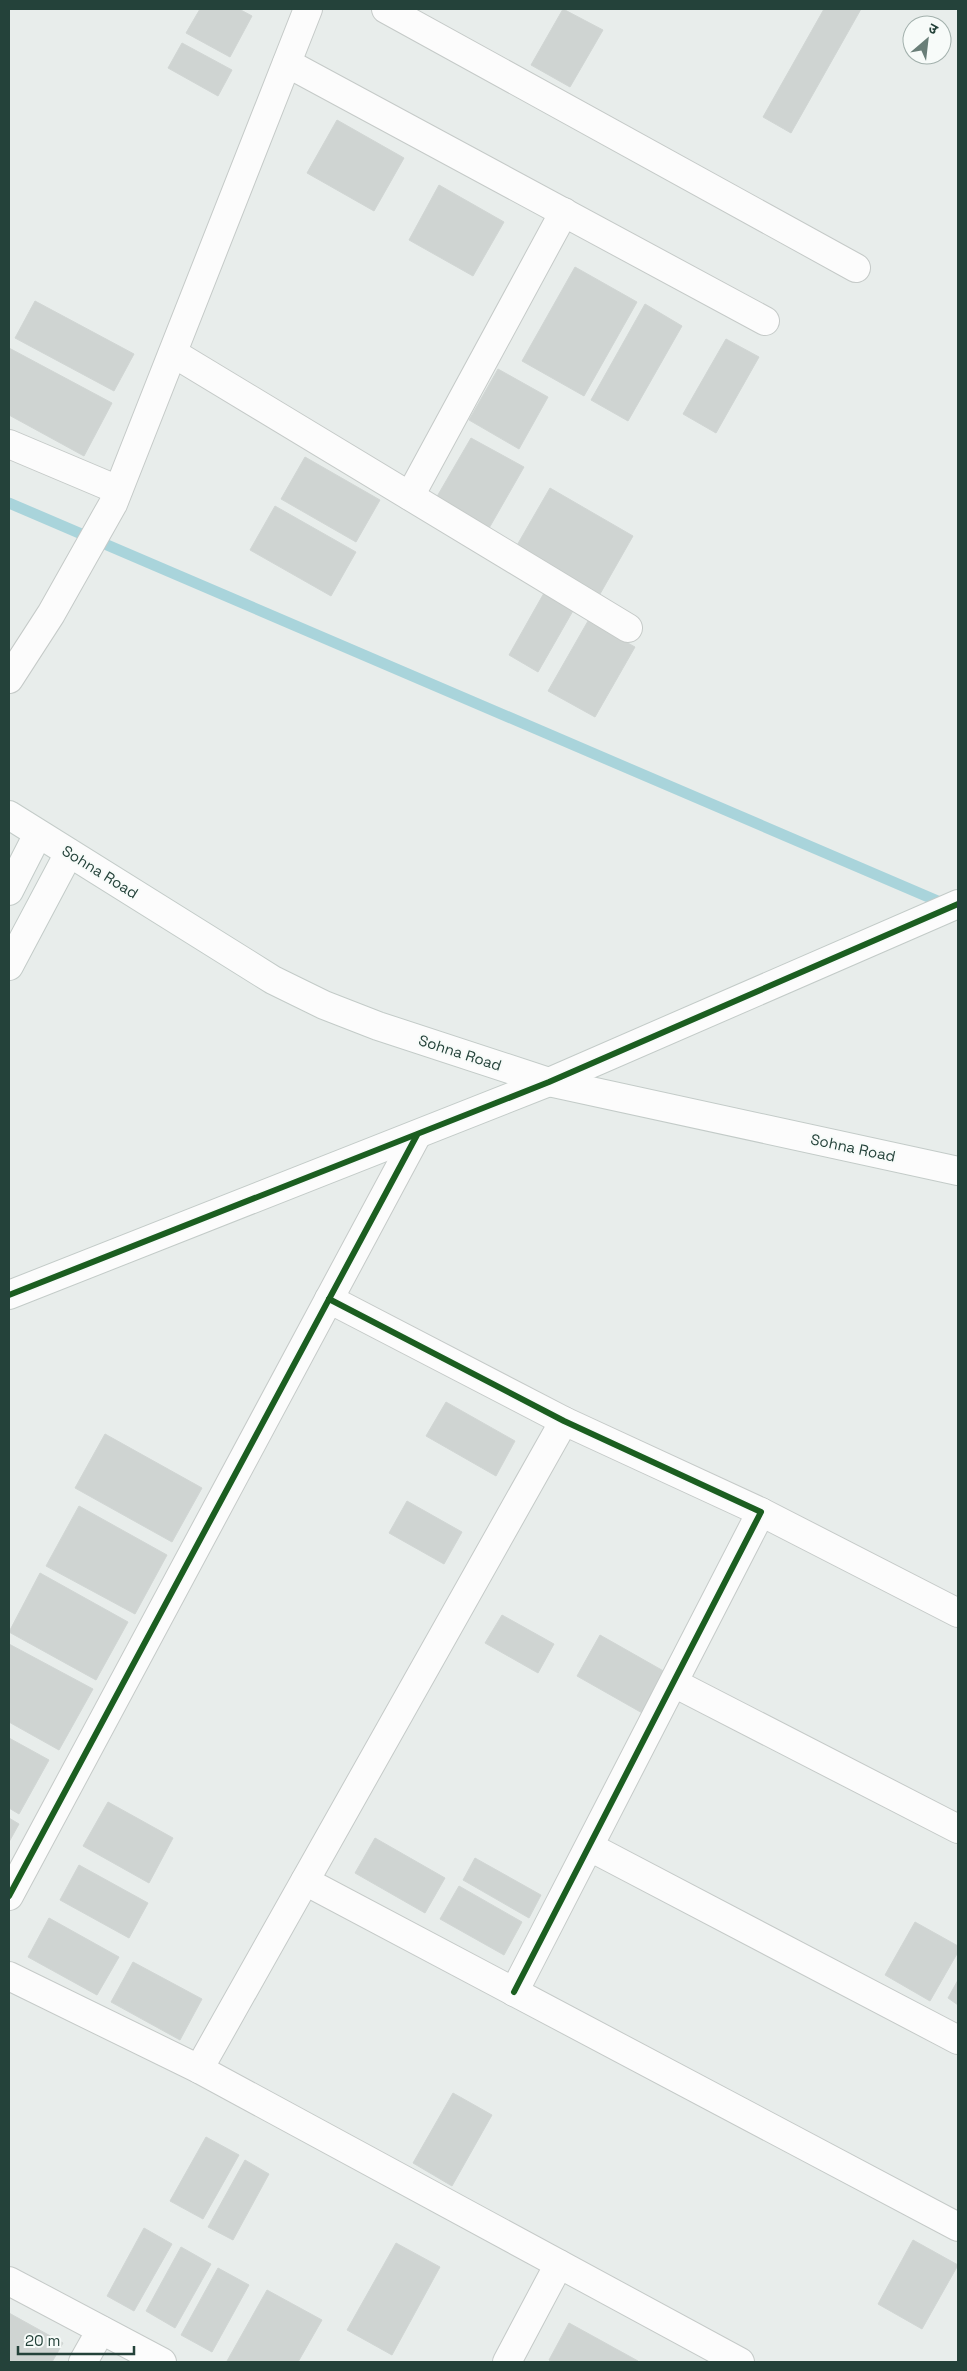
<svg xmlns="http://www.w3.org/2000/svg" width="967" height="2371" font-family="'Space Grotesk','Noto Sans Devanagari',sans-serif">
<style>
.lines{fill:none;stroke-linecap:round;stroke-linejoin:round}
.stream{stroke:#a9d4db;stroke-width:11}
.building{fill:#cfd4d2;stroke:#d1d6d4}
.street-casing{stroke:#c5cac8;stroke-width:30}
.secondary-casing{stroke:#c3cbc8;stroke-width:30}
.street{stroke:#fcfcfc;stroke-width:28}
.secondary{stroke:#fcfcfc;stroke-width:28}
.cycleway-casing{stroke:#f7fbf9;stroke-width:9}
.cycleway{stroke:#1b5e20;stroke-width:6}
.labels{text-anchor:middle;stroke-width:4;stroke-linejoin:round;paint-order:stroke}
.street-label{font-size:15px;fill:#24423a;stroke:#f7fbf9}
</style>
<rect width="100%" height="100%" fill="#e8edeb"/>
<g class="lines">
<!-- stream -->
<path class="stream" d="M9,503L947,905"/>
</g>
<!-- building -->
<g class="building">
<path d="M200,9H239L252,16L230,57L186,33Z"/>
<path d="M563,9L603,30L570,87L531,65Z"/>
<path d="M824,9H861L791,133L763,117Z"/>
<path d="M182,43L232,70L218,96L168,68Z"/>
<path d="M337,120L404,158L374,211L307,173Z"/>
<path d="M439,185L504,222L473,276L409,240Z"/>
<path d="M575,267L637,302L584,396L522,361Z"/>
<path d="M35,301L134,354L114,391L15,338Z"/>
<path d="M645,304L682,326L628,421L591,400Z"/>
<path d="M726,339L759,357L716,433L683,414Z"/>
<path d="M9,348L112,403L84,456L9,415Z"/>
<path d="M498,369L548,397L519,449L469,420Z"/>
<path d="M471,438L524,467L488,530L435,500Z"/>
<path d="M305,457L380,500L356,542L281,499Z"/>
<path d="M550,488L633,536L600,594L516,547Z"/>
<path d="M275,506L356,552L331,596L250,550Z"/>
<path d="M544,593L574,609L538,672L509,655Z"/>
<path d="M588,621L635,647L595,717L548,691Z"/>
<path d="M446,1402L515,1441L496,1476L426,1436Z"/>
<path d="M105,1434L202,1488L172,1542L75,1488Z"/>
<path d="M407,1501L462,1532L444,1564L389,1533Z"/>
<path d="M79,1506L167,1555L135,1614L46,1566Z"/>
<path d="M40,1573L128,1622L96,1680L9,1632Z"/>
<path d="M502,1615L554,1644L538,1673L485,1643Z"/>
<path d="M600,1635L667,1673L644,1714L577,1676Z"/>
<path d="M9,1644L93,1689L59,1750L9,1722Z"/>
<path d="M9,1738L49,1760L19,1814L9,1808Z"/>
<path d="M108,1802L173,1838L149,1883L83,1846Z"/>
<path d="M9,1818L19,1824L9,1842Z"/>
<path d="M375,1838L445,1878L425,1913L355,1873Z"/>
<path d="M475,1858L541,1895L529,1918L463,1880Z"/>
<path d="M79,1865L148,1903L129,1938L60,1900Z"/>
<path d="M459,1886L522,1922L504,1955L440,1919Z"/>
<path d="M49,1918L119,1957L97,1995L28,1957Z"/>
<path d="M915,1922L958,1946V1952L930,2001L885,1975Z"/>
<path d="M133,1962L202,1999L180,2040L111,2002Z"/>
<path d="M958,1980V2005L948,1998Z"/>
<path d="M453,2093L492,2115L452,2186L413,2163Z"/>
<path d="M206,2137L239,2155L203,2219L170,2201Z"/>
<path d="M245,2160L269,2174L233,2240L208,2227Z"/>
<path d="M144,2228L172,2244L134,2311L107,2296Z"/>
<path d="M913,2240L958,2265L922,2329L878,2304Z"/>
<path d="M396,2243L440,2267L392,2355L347,2330Z"/>
<path d="M181,2247L211,2264L175,2328L146,2311Z"/>
<path d="M218,2268L249,2285L212,2352L181,2335Z"/>
<path d="M267,2290L322,2320L298,2362H229L227,2361Z"/>
<path d="M9,2313L63,2343L52,2362H9Z"/>
<path d="M569,2323L638,2361V2362H552L549,2360Z"/>
</g>
<g class="lines">
<defs>
<g id="street">
<path d="M386,9L856,268"/>
<path d="M287,63L765,321"/>
<path d="M173,353L628,628"/>
<path d="M9,444L118,490"/>
<path d="M410,496L564,212"/>
<path d="M9,679L51,614L113,504L308,9"/>
<path d="M329,1299L564,1421L761,1512L514,1992"/>
<path d="M761,1512L958,1613"/>
<path d="M674,1683L958,1829"/>
<path d="M590,1847L958,2040"/>
<path d="M305,1881L958,2227"/>
<path d="M9,1896L417,1135"/>
<path d="M9,1976L199,2069L740,2362"/>
<path d="M199,2069L564,1421"/>
<path d="M9,2281L162,2362"/>
<path d="M83,2362L101,2330"/>
<path d="M507,2362L559,2264"/>
</g>
<g id="secondary">
<path d="M9,815L273,980L324,1005L378,1026L549,1082L958,1171"/>
<path d="M9,891L38,834"/>
<path d="M9,966L69,853"/>
<path d="M9,1295L549,1082L958,904"/>
</g>
</defs>
<!-- street casing -->
<use href="#street" class="street-casing"/>
<!-- secondary casing -->
<use href="#secondary" class="secondary-casing"/>
<!-- street -->
<use href="#street" class="street"/>
<!-- secondary -->
<use href="#secondary" class="secondary"/>
<defs>
<g id="cycleway">
<path d="M9,1295L549,1082L958,904"/>
<path d="M329,1299L564,1421L761,1512L514,1992"/>
<path d="M9,1896L417,1135"/>
</g>
</defs>
<!-- cycleway casing -->
<use href="#cycleway" class="cycleway-casing"/>
<!-- cycleway -->
<use href="#cycleway" class="cycleway"/>
</g>
<g class="labels">
<!-- street labels -->
<g class="street-label">
<text transform="translate(100 872) rotate(32)" y="5">Sohna Road</text>
<text transform="translate(460 1053) rotate(18)" y="5">Sohna Road</text>
<text transform="translate(853 1148) rotate(12)" y="5">Sohna Road</text>
</g>
</g>
<!-- border -->
<rect width="967" height="2371" fill="none" stroke="#24423a" stroke-width="20"/>
<!-- north arrow -->
<g transform="translate(927 40) rotate(28)"><circle r="24" fill="#f7fbf9" stroke="#a3b1ad"/>
<path d="M0-4L9 19L0 12L-9 19Z" fill="#697e78"/>
<text y="-8" font-size="14" font-weight="bold" text-anchor="middle" fill="#24423a">उ</text>
</g>
<!-- scale -->
<path d="M18 2346v8h116v-8" fill="none" stroke="#24423a" stroke-width="2.5"/>
<text x="25" y="2346" font-size="15" fill="#24423a" stroke="#f7fbf9" stroke-width="4" paint-order="stroke">20 m</text>
</svg>
